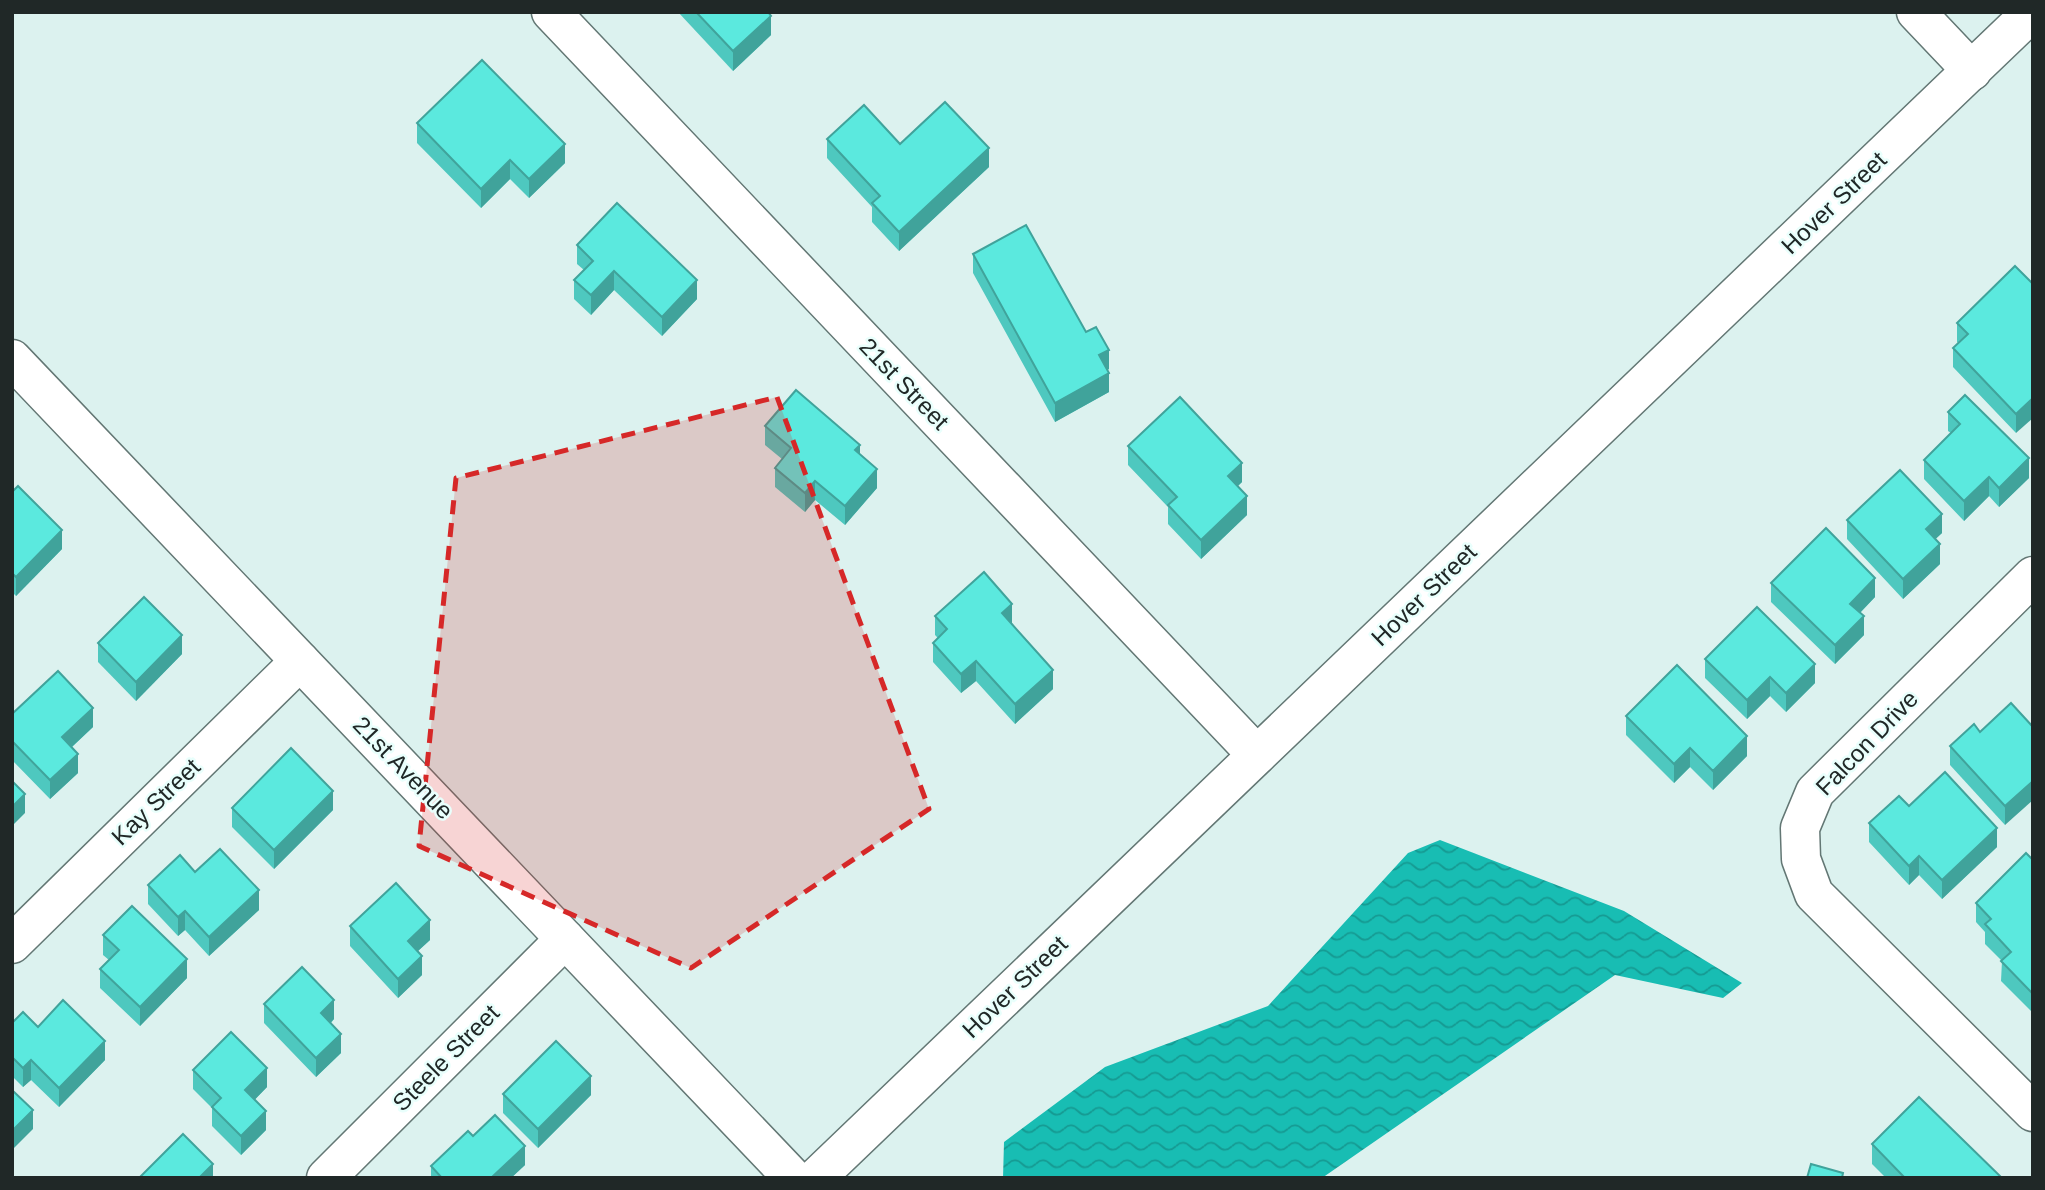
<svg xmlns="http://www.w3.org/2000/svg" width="2045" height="1190" font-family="Arial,sans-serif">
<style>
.water{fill:url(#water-waves)}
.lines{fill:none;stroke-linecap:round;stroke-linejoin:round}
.minor-casing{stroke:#637774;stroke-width:41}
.major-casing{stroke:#637774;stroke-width:41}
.minor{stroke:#fff;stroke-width:38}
.major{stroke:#fff;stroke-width:38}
.wall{fill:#4ec8bf}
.shaded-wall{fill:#40a39b}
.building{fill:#5be9de;stroke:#40a39b;stroke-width:2}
.marked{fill:#d62828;fill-opacity:0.2;stroke:#d62828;stroke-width:5;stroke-dasharray:14 9;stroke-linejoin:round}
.labels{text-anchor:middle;stroke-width:5;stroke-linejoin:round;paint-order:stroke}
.street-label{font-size:24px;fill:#202827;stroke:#e9fffc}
</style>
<defs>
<pattern id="water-waves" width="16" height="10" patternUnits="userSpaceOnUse" patternTransform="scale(1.75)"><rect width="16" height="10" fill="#18bdb3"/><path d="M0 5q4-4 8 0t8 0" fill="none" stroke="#159a92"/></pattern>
</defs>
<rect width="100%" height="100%" fill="#dcf2ef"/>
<!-- water -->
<path class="water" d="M1440,840L1624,911L1742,983L1723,998L1615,975L1322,1178H1003L1004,1142L1105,1067L1268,1006L1408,853Z"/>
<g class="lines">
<defs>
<g id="minor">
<path d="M551,12L1257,755"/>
<path d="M1916,12L1972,71"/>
<path d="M12,359L793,1178"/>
<path d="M2033,576L1815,792L1800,828L1801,859L1814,894L2033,1112"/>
<path d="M12,944L300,661"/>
<path d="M326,1178L565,939"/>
</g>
<path id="major" d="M816,1178L2032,12"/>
</defs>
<!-- minor casing -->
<use href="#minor" class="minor-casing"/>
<!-- major casing -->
<use href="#major" class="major-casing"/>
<!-- minor -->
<use href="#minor" class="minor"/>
<!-- major -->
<use href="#major" class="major"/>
</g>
<!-- wall -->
<g class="wall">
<path d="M678,12H768L771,35L733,71Z"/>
<path d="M417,123L565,163L529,198L510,179L481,208L417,143Z"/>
<path d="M827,139L900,144L989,167L899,251L872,222V207L827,158Z"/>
<path d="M577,245L697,299L662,336L614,290L591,315L574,299V280L584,270L577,264Z"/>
<path d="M973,254L1086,332L1109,369L1107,370L1109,392L1055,422L973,273Z"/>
<path d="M2033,284L2016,433L1953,367V348L1958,343L1957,342V323Z"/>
<path d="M1948,412L2029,478L1999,507L1989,496L1964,521L1924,479V460L1951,433L1948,431Z"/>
<path d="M765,426L860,454L877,488L845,525L815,500L805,512L775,487V468L782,459L765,445Z"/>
<path d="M1128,446L1242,482L1238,486L1247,515L1201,559L1168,524V507L1128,465Z"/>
<path d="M12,492L62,549L16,596L12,592Z"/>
<path d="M1847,520L1942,533L1935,539L1940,564L1903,599L1847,539Z"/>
<path d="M1771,583L1875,597L1860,613L1864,635L1835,664L1771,602Z"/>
<path d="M935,616L1012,623L1053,689L1015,724L976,681L961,693L933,662V643L938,638L935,635Z"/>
<path d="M98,643L182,654L136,701L98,662Z"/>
<path d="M1705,659L1815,683L1786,712L1770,696L1747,719L1705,678Z"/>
<path d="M12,714L93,727L72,747L78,773L50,799L12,760Z"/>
<path d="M1626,716L1747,756L1713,790L1690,767L1674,783L1626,735Z"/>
<path d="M2033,727L2005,825L1950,765V746L1980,732Z"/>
<path d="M1909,806L1997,847L1942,899L1919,875L1909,885L1869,842V823Z"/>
<path d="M232,808L333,810L274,869L232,827Z"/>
<path d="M2033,860V1013L2001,981L2002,961L1985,944V932L1976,922V903Z"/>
<path d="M195,872L259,910L209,956L185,930L178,936L148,904V885Z"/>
<path d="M350,926L430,940L418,951L422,975L398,998L350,946Z"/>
<path d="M103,935L187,978L140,1026L100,988V969L109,960L103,955Z"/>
<path d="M264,1004L334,1019L331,1023L341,1053L316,1077L264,1023Z"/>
<path d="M12,1023L38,1027L105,1060L59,1107L31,1080L23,1087L12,1076Z"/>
<path d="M193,1070L267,1087L254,1100L266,1130L241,1155L212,1126V1108L193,1089Z"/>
<path d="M503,1094L591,1095L538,1148L503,1113Z"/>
<path d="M1872,1144L2002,1178H1886L1872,1164Z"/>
<path d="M525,1165L511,1178H431V1166Z"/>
</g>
<!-- shaded-wall -->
<g class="shaded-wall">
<path d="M771,16V35L733,71V51Z"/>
<path d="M565,144V163L529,198V179Z"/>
<path d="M989,148V167L899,251V232Z"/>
<path d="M510,160V179L481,208V189Z"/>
<path d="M614,271V290L591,315V295Z"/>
<path d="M697,280V299L662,336V317Z"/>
<path d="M1109,350V369L1099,374V355Z"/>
<path d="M1109,373V392L1055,422V403Z"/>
<path d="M2033,398V418L2016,433V414Z"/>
<path d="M860,445V464L855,450Z"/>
<path d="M2029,458V478L1999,507V488Z"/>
<path d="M1242,463V482L1228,495V476Z"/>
<path d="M877,469V488L845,525V506Z"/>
<path d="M1989,477V496L1964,521V501Z"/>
<path d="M815,481V500L805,512V493Z"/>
<path d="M1247,496V515L1201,559V540Z"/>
<path d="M1942,514V533L1926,548V529Z"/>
<path d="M62,530V549L16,596V577Z"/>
<path d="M1940,544V564L1903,599V579Z"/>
<path d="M1875,578V597L1850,623V604Z"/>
<path d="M1012,604V623L1002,632V613Z"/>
<path d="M1864,616V635L1835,664V645Z"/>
<path d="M182,635V654L136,701V682Z"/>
<path d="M976,661V681L961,693V674Z"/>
<path d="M1815,664V683L1786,712V693Z"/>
<path d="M1053,670V689L1015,724V704Z"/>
<path d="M1770,677V696L1747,719V700Z"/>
<path d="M93,708V727L62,756V737Z"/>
<path d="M1747,736V756L1713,790V771Z"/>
<path d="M1690,748V767L1674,783V764Z"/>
<path d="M78,754V773L50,799V780Z"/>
<path d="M2033,781V800L2005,825V806Z"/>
<path d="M333,791V810L274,869V850Z"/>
<path d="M25,794V813L12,826V807Z"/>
<path d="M1997,828V847L1942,899V880Z"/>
<path d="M1919,856V875L1909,885V866Z"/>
<path d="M259,890V910L209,956V937Z"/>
<path d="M185,911V930L178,936V917Z"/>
<path d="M430,920V940L408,960V941Z"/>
<path d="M422,956V975L398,998V979Z"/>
<path d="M187,959V978L140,1026V1007Z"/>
<path d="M334,1000V1019L321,1032V1013Z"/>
<path d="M341,1034V1053L316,1077V1058Z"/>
<path d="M105,1041V1060L59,1107V1088Z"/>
<path d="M31,1060V1080L23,1087V1068Z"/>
<path d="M267,1068V1087L245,1110V1090Z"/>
<path d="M591,1076V1095L538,1148V1129Z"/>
<path d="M33,1110V1129L12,1150V1131Z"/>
<path d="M266,1111V1130L241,1155V1136Z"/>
<path d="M525,1146V1165L511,1178H491Z"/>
<path d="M213,1164V1178H199Z"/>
</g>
<!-- building -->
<g class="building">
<path d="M696,12H768L771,16L733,51Z"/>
<path d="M482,60L565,144L529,179L510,160L481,189L417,123Z"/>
<path d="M945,102L989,148L899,232L872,203L880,196L827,139L864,105L900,144Z"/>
<path d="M617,203L697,280L662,317L614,271L591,295L574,280L593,261L577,245Z"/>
<path d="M1026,225L1086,332L1096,327L1109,350L1099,355L1109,373L1055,403L973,254Z"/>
<path d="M2015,266L2033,284V398L2016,414L1953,348L1968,334L1957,323Z"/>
<path d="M796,390L860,445L855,450L877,469L845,506L815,481L805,493L775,468L791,448L765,426Z"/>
<path d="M1965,395L2029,458L1999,488L1989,477L1964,501L1924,460L1960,424L1948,412Z"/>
<path d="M1180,397L1242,463L1228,476L1247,496L1201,540L1168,505L1177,497L1128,446Z"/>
<path d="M1900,470L1942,514L1926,529L1940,544L1903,579L1847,520Z"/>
<path d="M18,486L62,530L16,577L12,573V492Z"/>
<path d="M1826,528L1875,578L1850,604L1864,616L1835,645L1771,583Z"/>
<path d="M984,572L1012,604L1002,613L1053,670L1015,704L976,661L961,674L933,643L947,629L935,616Z"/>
<path d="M144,597L182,635L136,682L98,643Z"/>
<path d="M1757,607L1815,664L1786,693L1770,677L1747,700L1705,659Z"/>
<path d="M1677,665L1747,736L1713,771L1690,748L1674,764L1626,716Z"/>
<path d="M58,671L93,708L62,737L78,754L50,780L12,741V714Z"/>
<path d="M2011,703L2033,727V781L2005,806L1950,746L1974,724L1980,732Z"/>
<path d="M291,748L333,791L274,850L232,808Z"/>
<path d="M1945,772L1997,828L1942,880L1919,856L1909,866L1869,823L1899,796L1909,806Z"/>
<path d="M12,781L25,794L12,807Z"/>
<path d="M220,849L259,890L209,937L185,911L178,917L148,885L180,855L195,872Z"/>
<path d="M2026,853L2033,860V994L2001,961L2011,952L1985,924L1991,919L1976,903Z"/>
<path d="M396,883L430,920L408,941L422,956L398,979L350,926Z"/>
<path d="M132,906L187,959L140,1007L100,969L119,950L103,935Z"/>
<path d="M302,967L334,1000L321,1013L341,1034L316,1058L264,1004Z"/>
<path d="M63,1000L105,1041L59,1088L31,1060L23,1068L12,1057V1023L23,1012L38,1027Z"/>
<path d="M231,1032L267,1068L245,1090L266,1111L241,1136L212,1107L221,1098L193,1070Z"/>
<path d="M556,1041L591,1076L538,1129L503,1094Z"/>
<path d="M12,1090L33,1110L12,1131Z"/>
<path d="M1919,1097L2002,1178H1905L1872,1144Z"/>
<path d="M495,1115L525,1146L491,1178H442L431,1166L468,1131L473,1136Z"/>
<path d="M183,1134L213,1164L199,1178H139Z"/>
<path d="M1811,1164L1843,1173L1842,1178H1807Z"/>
</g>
<!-- marked area -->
<path class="marked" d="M777,397L929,809L691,968L419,846L456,478Z"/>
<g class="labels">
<!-- street labels -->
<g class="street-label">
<text transform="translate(1834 203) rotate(-44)" y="8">Hover Street</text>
<text transform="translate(904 384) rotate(46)" y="8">21st Street</text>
<text transform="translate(1424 595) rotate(-44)" y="8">Hover Street</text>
<text transform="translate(1867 743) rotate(-46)" y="8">Falcon Drive</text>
<text transform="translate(403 768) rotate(46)" y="8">21st Avenue</text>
<text transform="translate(156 802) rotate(-44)" y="8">Kay Street</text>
<text transform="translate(1015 987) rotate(-44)" y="8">Hover Street</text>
<text transform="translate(446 1058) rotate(-45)" y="8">Steele Street</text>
</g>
</g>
<!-- border -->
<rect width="2045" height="1190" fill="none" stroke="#202827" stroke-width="28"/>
</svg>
